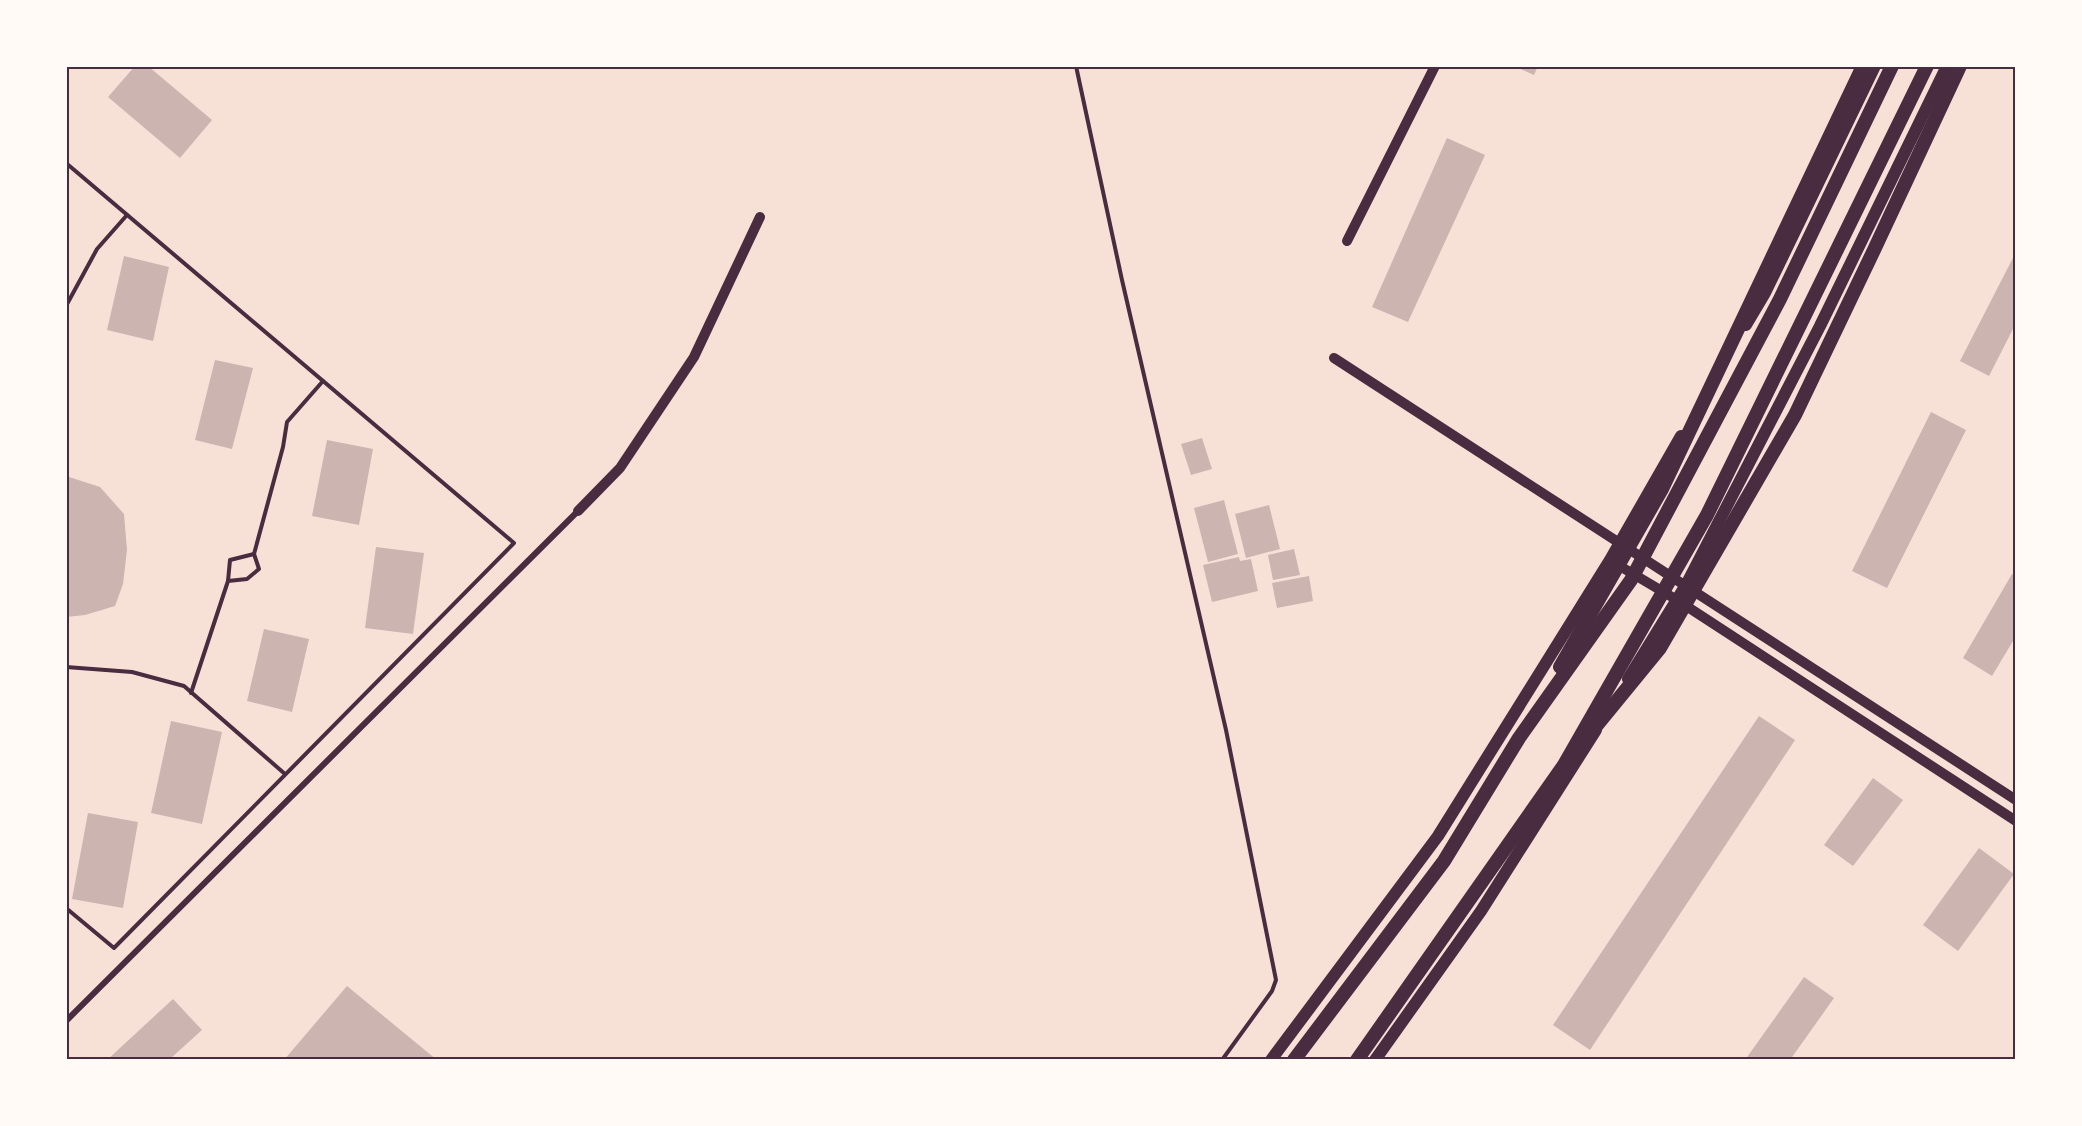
<svg xmlns="http://www.w3.org/2000/svg" width="2082" height="1126" font-family="'DejaVu Sans',sans-serif">
<style>
.building{fill:#ccb4b1}
.lines{fill:none;stroke-linecap:round;stroke-linejoin:round}
.service{stroke:#4a2c40;stroke-width:4}
.minor{stroke:#4a2c40;stroke-width:6}
.tertiary{stroke:#4a2c40;stroke-width:10}
.primary{stroke:#4a2c40;stroke-width:12}
.trunk{stroke:#4a2c40;stroke-width:14}
.neatline{fill:none;stroke:#4a2c40;stroke-width:2}
</style>
<rect width="100%" height="100%" fill="#f7e1d7"/>
<!-- building -->
<g class="building">
<path d="M135,66H148L212,120L180,158L108,97Z"/>
<path d="M1514,66H1538L1534,75Z"/>
<path d="M1447,138L1485,155L1408,322L1372,307Z"/>
<path d="M2016,252V323L1989,376L1960,361Z"/>
<path d="M124,256L169,267L153,341L107,330Z"/>
<path d="M215,360L253,368L232,449L195,440Z"/>
<path d="M1931,412L1966,430L1887,588L1852,571Z"/>
<path d="M1202,438L1212,469L1191,475L1181,444Z"/>
<path d="M327,440L373,449L359,525L312,516Z"/>
<path d="M66,476L100,487L124,514L127,550L123,584L115,606L85,615L66,617Z"/>
<path d="M1224,500L1238,554L1208,562L1194,508Z"/>
<path d="M1269,505L1280,549L1246,558L1235,514Z"/>
<path d="M376,547L424,553L413,634L365,628Z"/>
<path d="M1294,549L1300,575L1273,580L1268,555Z"/>
<path d="M1239,557L1240,561L1251,559L1258,591L1212,602L1203,565Z"/>
<path d="M2012,574L2016,576V636L1992,676L1963,658Z"/>
<path d="M1309,576L1313,601L1277,608L1272,583Z"/>
<path d="M264,629L309,639L292,712L247,701Z"/>
<path d="M1759,716L1795,740L1590,1050L1553,1025Z"/>
<path d="M171,721L222,732L202,824L151,813Z"/>
<path d="M1873,778L1903,800L1853,866L1824,845Z"/>
<path d="M88,813L138,822L123,908L72,899Z"/>
<path d="M1979,848L2014,874L1958,951L1923,925Z"/>
<path d="M1804,977L1834,998L1790,1060H1745Z"/>
<path d="M347,986L437,1060H284Z"/>
<path d="M173,999L202,1030L171,1058L173,1060H107Z"/>
</g>
<g class="lines">
<!-- service -->
<g class="service">
<path d="M1076,66L1122,280L1226,730L1276,980L1272,991L1222,1060"/>
<path d="M66,163L514,543L114,948L66,908"/>
<path d="M66,306L97,249L127,215"/>
<path d="M228,581L230,560L254,554"/>
<path d="M66,667L132,672L184,686L285,774"/>
<path d="M191,693L228,581L247,579L259,569L254,554L283,447L287,422L323,381"/>
</g>
<!-- minor -->
<path class="minor" d="M66,1021L578,511"/>
<!-- tertiary -->
<g class="tertiary">
<path d="M1347,241L1435,66"/>
<path d="M1334,358L2016,800"/>
<path d="M578,511L620,468L694,357L760,217"/>
<path d="M1613,562L1677,600L2016,821"/>
</g>
<!-- primary -->
<g class="primary">
<path d="M1746,325L1765,293L1875,66"/>
<path d="M1628,679L1686,585L1820,326L1947,66"/>
<path d="M1271,1060L1438,836L1610,560L1681,436"/>
<path d="M1375,1060L1481,911L1596,730"/>
</g>
<!-- trunk -->
<g class="trunk">
<path d="M1560,667L1662,489L1863,66"/>
<path d="M1588,736L1660,648L1795,415L1874,250L1960,66"/>
<path d="M1294,1060L1444,861L1519,738L1631,580L1780,299L1892,66"/>
<path d="M1357,1060L1564,765L1707,515L1927,66"/>
</g>
</g>
<!-- border -->
<rect width="2082" height="1126" fill="none" stroke="#fffaf5" stroke-width="135"/>
<rect x="68" y="68" width="1946" height="990" class="neatline"/>
</svg>
